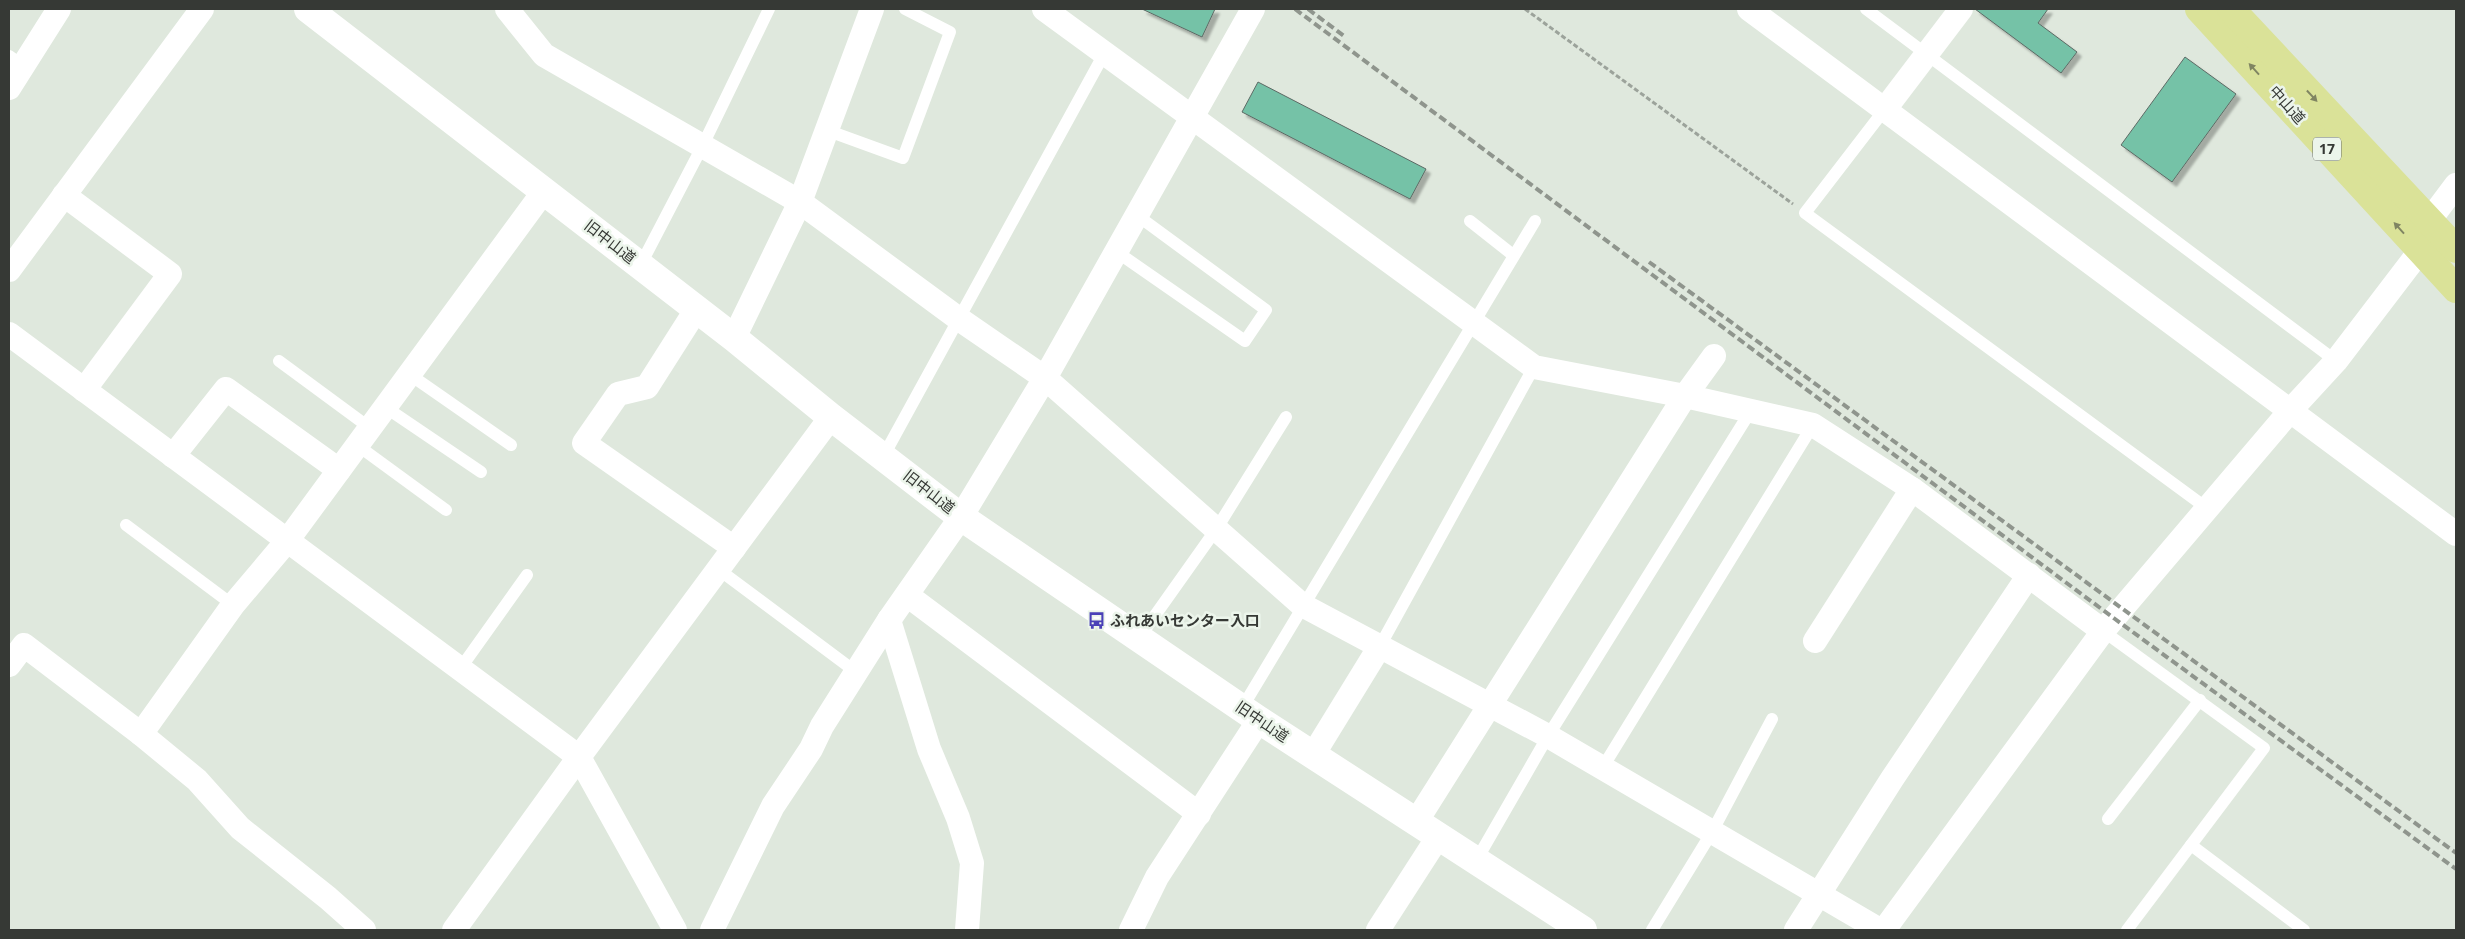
<svg xmlns="http://www.w3.org/2000/svg" width="2465" height="939" font-family="'Noto Sans','Noto Sans JP',sans-serif">
<style>
.building{fill:#75c2a7;stroke:#5d6a65;filter:url(#shadow)}
.lines{fill:none;stroke-linecap:round;stroke-linejoin:round}
.path{stroke:#9ca39b;stroke-width:3;stroke-dasharray:5 2.5;stroke-linecap:butt}
.service{stroke:#fff;stroke-width:12}
.minor{stroke:#fff;stroke-width:24}
.secondary{stroke:#fff;stroke-width:28}
.trunk{stroke:#dae298;stroke-width:28}
.rail{stroke:#8f958d;stroke-width:4;stroke-dasharray:8 4;stroke-linecap:butt}
.oneway{fill:#808562}
.labels{text-anchor:middle;stroke-width:5;stroke-linejoin:round;paint-order:stroke}
.shield{fill:#ecf5eb;stroke:#6d716c;stroke-width:1}
.shield-label{font-size:14px;font-weight:bold;fill:#363935}
.street-label{font-size:15px;fill:#363935;stroke:#ecf5eb}
.poi-label{font-size:15px;font-weight:bold;fill:#363935;stroke:#ecf5eb;text-anchor:start}
</style>
<defs>
<filter id="shadow"><feDropShadow dx="4.5" dy="4.5" stdDeviation="1" flood-color="#0004"/></filter>
</defs>
<rect width="100%" height="100%" fill="#dfe8dd"/>
<!-- building -->
<g class="building">
<path d="M1142,9H1215L1202,37Z"/>
<path d="M1975,9H2048L2038,23L2077,52L2061,73Z"/>
<path d="M2185,57L2236,94L2172,182L2121,145Z"/>
<path d="M1258,82L1426,169L1410,199L1242,112Z"/>
</g>
<g class="lines">
<!-- path -->
<path class="path" d="M1525,9L1793,204"/>
<!-- service -->
<g class="service">
<path d="M1866,9L2336,361"/>
<path d="M9,56L23,66"/>
<path d="M1885,109L1805,213L2208,509"/>
<path d="M826,130L903,158L950,32L905,9"/>
<path d="M1470,221L1513,255"/>
<path d="M1117,252L1245,341L1266,310L1138,216"/>
<path d="M640,266L702,147L769,9"/>
<path d="M279,361L370,428"/>
<path d="M409,374L511,445"/>
<path d="M385,407L481,472"/>
<path d="M357,445L446,510"/>
<path d="M883,457L1104,54"/>
<path d="M126,525L233,605"/>
<path d="M718,569L856,672"/>
<path d="M2103,631L2264,748L2127,930"/>
<path d="M1139,638L1217,528L1286,417"/>
<path d="M1380,646L1534,367"/>
<path d="M460,669L527,575"/>
<path d="M1242,708L1535,221"/>
<path d="M1603,767L1813,425"/>
<path d="M2108,819L2200,700"/>
<path d="M2191,845L2304,930"/>
<path d="M1476,861L1548,736L1750,412"/>
<path d="M1652,930L1712,832L1772,719"/>
</g>
<!-- minor -->
<g class="minor">
<path d="M507,9L544,55L800,202L959,319L1045,378L1302,605L1548,736L1880,930"/>
<path d="M1044,9L1534,367L1685,396L1416,822"/>
<path d="M1749,9L2456,534"/>
<path d="M9,88L59,9"/>
<path d="M1885,109L1961,9"/>
<path d="M64,195L170,274L84,390"/>
<path d="M2429,221L2456,185"/>
<path d="M9,270L202,9"/>
<path d="M696,310L647,387L618,394L584,443L734,548"/>
<path d="M9,334L579,757L675,930"/>
<path d="M734,338L800,202L872,9"/>
<path d="M1714,356L1685,396L1813,425L1912,489L2103,631"/>
<path d="M173,456L226,389L339,470"/>
<path d="M907,595L1199,814"/>
<path d="M889,620L929,749L958,818L972,863L967,930"/>
<path d="M1815,641L1912,489"/>
<path d="M9,665L24,645L141,734L197,780L240,828L328,898L364,930"/>
<path d="M141,734L233,605L287,541L544,191"/>
<path d="M1313,755L1380,646"/>
<path d="M454,930L579,757L831,417"/>
<path d="M712,930L773,806L811,749L822,726L889,620L961,517L1045,378L1253,9"/>
<path d="M1131,930L1157,877L1259,720"/>
<path d="M1378,930L1438,837"/>
<path d="M1796,930L1892,779L2029,575"/>
<path d="M1884,930L2103,631L2290,411L2336,361L2420,251"/>
</g>
<!-- secondary -->
<path class="secondary" d="M308,9L734,338L831,417L961,517L1259,720L1583,930"/>
<!-- trunk -->
<g class="trunk">
<path d="M2199,9L2456,289"/>
<path d="M2231,9L2456,249"/>
</g>
<!-- rail -->
<g class="rail">
<path d="M1295,9L2115,619L2456,869"/>
<path d="M1308,9L1344,36"/>
<path d="M1649,262L2456,853"/>
</g>
</g>
<!-- one-way arrows -->
<defs><path id="oneway-solid" d="M-6-.8H1V-3.2L6.5 0L1 3.2V.8H-6Z" transform="scale(1.25)"/></defs>
<g class="oneway">
<use href="#oneway-solid" transform="translate(2254 69) rotate(-132)"/>
<use href="#oneway-solid" transform="translate(2312 96) rotate(47)"/>
<use href="#oneway-solid" transform="translate(2399 228) rotate(-132)"/>
</g>
<!-- icons -->
<defs>
<symbol id="bus-bare" viewBox="-9 -9 18 18"><path d="M-5-6H5V4H4V6H2V4H-2V6H-4V4H-5ZM-3.5-4V0h7V-4ZM-3.5 1.2v1.5H-2V1.2ZM2 1.2v1.5H3.5V1.2Z" fill="#4a41b7" stroke="#ecf5eb" stroke-width="2.5" paint-order="stroke"/></symbol>
</defs>
<g fill-rule="evenodd">
<use href="#bus-bare" x="1084" y="608" width="25" height="25"/>
</g>
<g class="labels">
<!-- shield labels -->
<rect class="shield" x="2313" y="137.5" width="28" height="23" rx="4"/>
<g class="shield-label">
<text x="2327" y="154">17</text>
</g>
<!-- street labels -->
<g class="street-label">
<text transform="translate(2287 105) rotate(48)" y="5">中山道</text>
<text transform="translate(610 242) rotate(38)" y="5">旧中山道</text>
<text transform="translate(929 492) rotate(38)" y="5">旧中山道</text>
<text transform="translate(1262 722) rotate(34)" y="5">旧中山道</text>
</g>
<!-- poi labels -->
<g class="poi-label">
<text x="1110" y="626">ふれあいセンター入口</text>
</g>
</g>
<!-- border -->
<rect width="2465" height="939" fill="none" stroke="#363935" stroke-width="20"/>
</svg>
